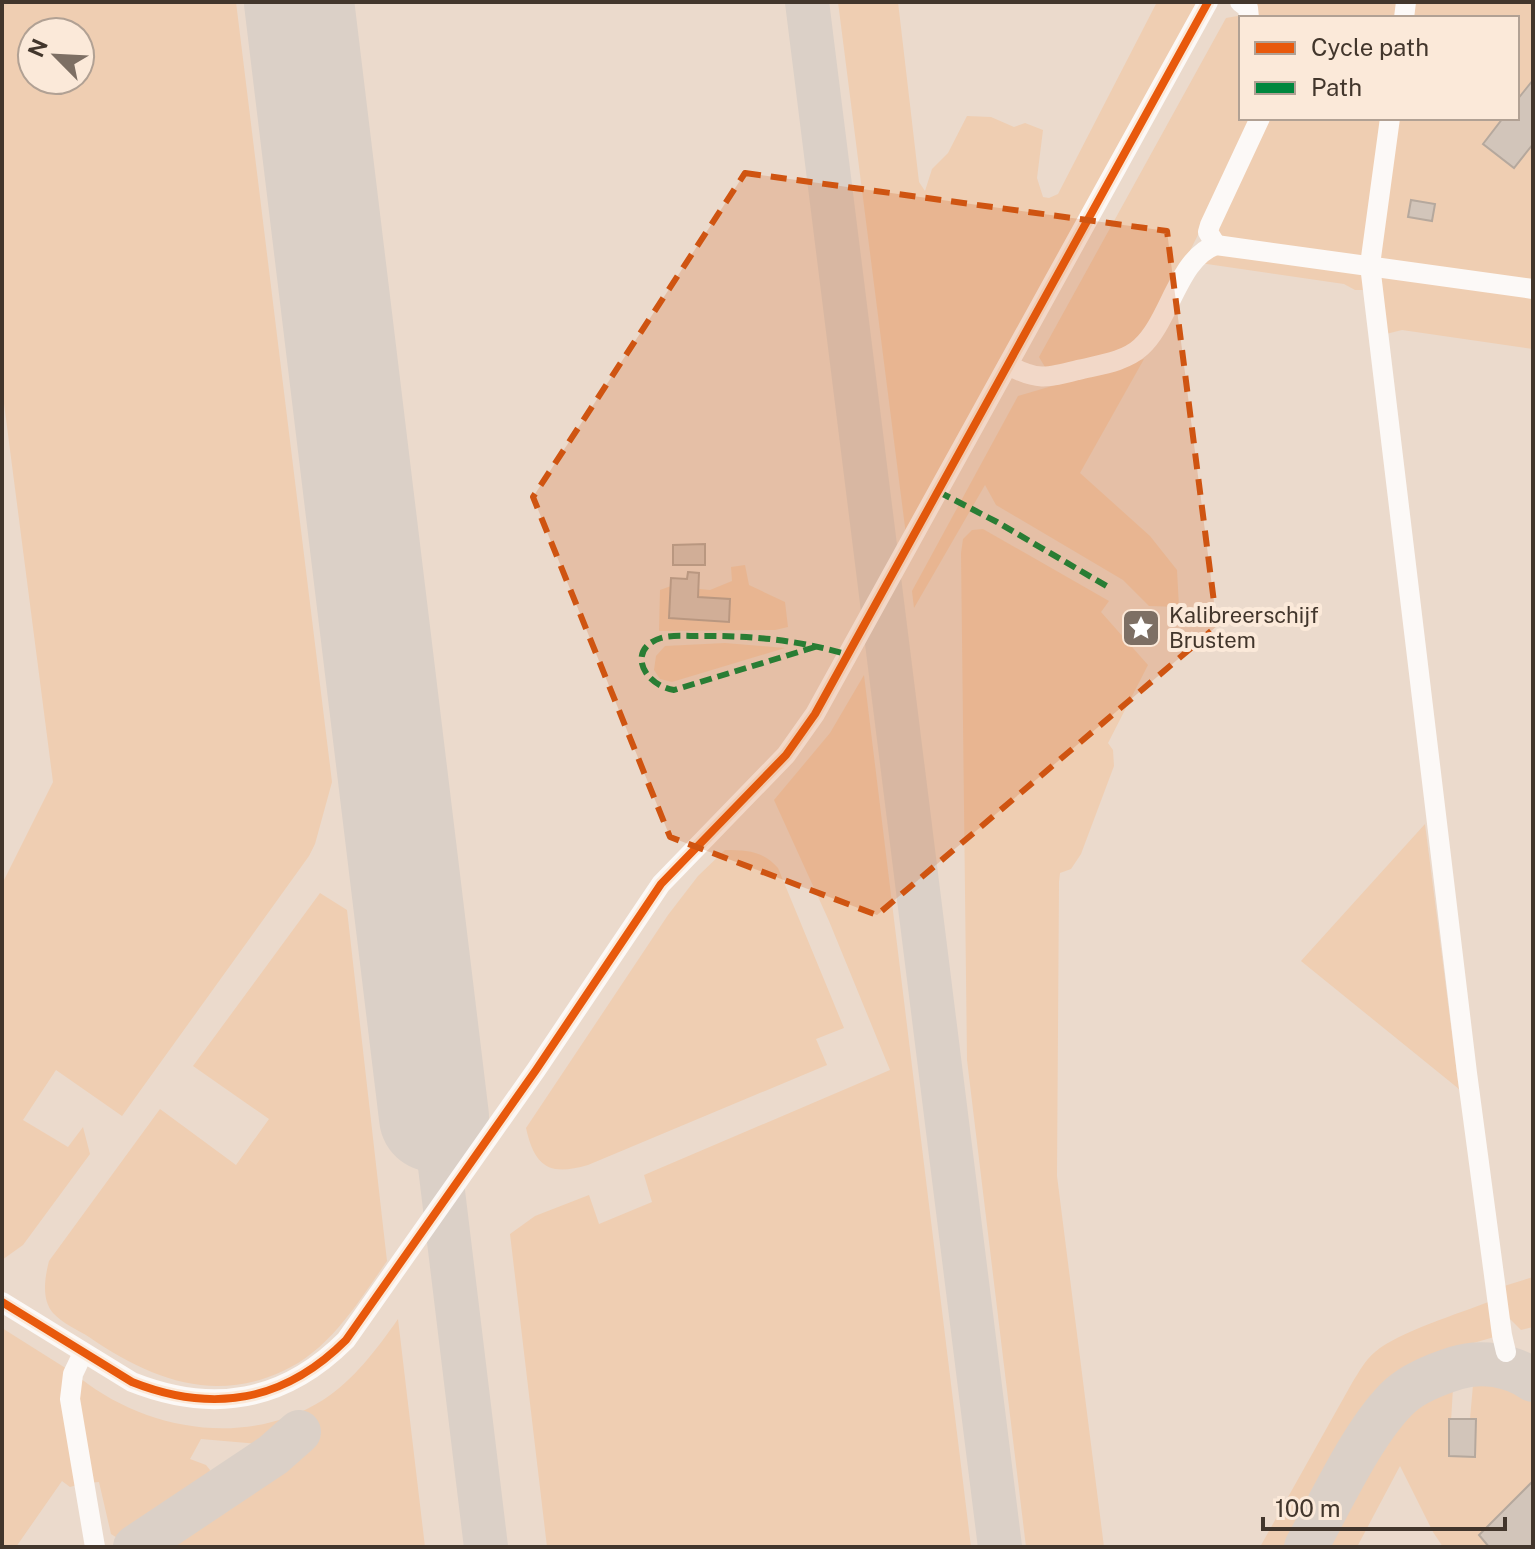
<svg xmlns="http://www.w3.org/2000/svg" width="1535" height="1549" font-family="'Public Sans',sans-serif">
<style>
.green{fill:#efceb2;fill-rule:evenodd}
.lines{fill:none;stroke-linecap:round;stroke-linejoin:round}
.taxiway{stroke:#dbd0c7;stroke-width:44}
.runway{stroke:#dbd0c7;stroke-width:110}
.building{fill:#d2c5ba;stroke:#b5a89d;stroke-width:2}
.minor{stroke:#fcf9f7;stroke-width:20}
.quiet{stroke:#00873e;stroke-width:6;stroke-dasharray:12 6;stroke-linecap:butt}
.cycleway-casing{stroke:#fbe9d9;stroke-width:13}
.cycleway{stroke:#e8590c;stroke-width:8}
.marked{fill:#cf5411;fill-opacity:0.2;stroke:#cf5411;stroke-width:6;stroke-dasharray:16 10;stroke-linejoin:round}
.labels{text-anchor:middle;stroke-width:8;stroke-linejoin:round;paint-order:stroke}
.poi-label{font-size:22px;fill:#42362c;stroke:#fbe9d9;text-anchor:start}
</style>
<rect width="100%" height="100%" fill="#ebdacc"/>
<!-- green -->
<g class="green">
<path d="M2,2H236L332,782L315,844L309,856L122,1116L56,1070L23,1120L68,1147L83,1127L90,1154L23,1245L2,1260V884L53,782L2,388ZM32,32H80V80H32Z"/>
<path d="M838,2H898L919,182L925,191L932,169L948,153L967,116L991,117L1014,127L1025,123L1043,130L1037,178L1043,197L1049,198L1058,194L1157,2H1199L906,535Z"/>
<path d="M1251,2H1533V349L1402,330L1386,334L1381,290H1355L1344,284L1200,263L1264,118H1517V18H1255Z"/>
<path d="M1243,15L1241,18V118H1256L1183,265L1146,329L1130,347L1055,369L1045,367L1039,357L1226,18Z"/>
<path d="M1144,359L1080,473L1150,536L1177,570L1179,607L1149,606L1123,580L996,505L985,485L914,608L912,591L1018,396Z"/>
<path d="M983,529L1109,601L1101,612L1148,665L1108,743L1113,750L1114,766L1081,854L1071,869L1060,873L1059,882L1057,1176L1104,1547H1026L967,1060L961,553L963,539L972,530Z"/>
<path d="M745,565L749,585L785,602L788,627L775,630L659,631L660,590L671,586L710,590L732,581L731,567Z"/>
<path d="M725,643L785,648L672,682L660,679L654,670L656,656L665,646Z"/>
<path d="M864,675L971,1547H547L510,1234L535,1216L589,1195L599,1224L652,1202L644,1175L890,1070L829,921L774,800L830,733Z"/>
<path d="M1425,824L1459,1089L1301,961Z"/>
<path d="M725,850C747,850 763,851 778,868L844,1028L816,1039L827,1065L588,1165C550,1176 535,1168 526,1128L668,915L698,876Z"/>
<path d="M320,893L347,910L387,1261C359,1301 330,1350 283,1371C212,1404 149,1378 89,1337C78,1330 62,1323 53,1313C41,1299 45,1277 49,1261L160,1109L236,1165L269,1119L193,1066Z"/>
<path d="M1533,1277V1327L1521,1330L1505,1314L1501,1287Z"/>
<path d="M1491,1301L1494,1337C1467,1345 1438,1352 1412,1365C1363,1391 1315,1497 1287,1547H1260L1352,1383C1359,1372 1365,1360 1375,1352C1398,1332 1461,1313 1491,1301Z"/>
<path d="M398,1319L425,1547H164L288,1464L314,1442L320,1432L296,1419L271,1445L201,1439L190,1459L206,1465L210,1470L206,1482L119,1539L111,1534L99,1482L89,1483L77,1400L80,1378C147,1431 247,1448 323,1400C353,1381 377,1349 398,1319Z"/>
<path d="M2,1328L67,1369L77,1485L70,1487L62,1481L16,1547H2Z"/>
<path d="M1484,1381L1517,1389L1533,1398V1481L1479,1535L1489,1546L1443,1547L1433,1532L1400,1466L1357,1547H1326C1344,1513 1380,1430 1407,1408C1420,1398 1438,1393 1453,1388L1449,1455L1475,1456L1476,1420L1470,1419L1473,1385Z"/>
</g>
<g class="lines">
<!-- taxiway -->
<g class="taxiway">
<path d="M807,2L1000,1547"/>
<path d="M434,1117L486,1547"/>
<path d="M135,1547L273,1455L299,1432"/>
<path d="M1306,1547C1330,1504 1365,1427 1401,1395C1416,1382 1437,1374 1456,1368C1481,1360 1511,1365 1533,1380"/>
</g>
<!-- runway -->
<path class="runway" d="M299,2L434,1117"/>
</g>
<!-- building -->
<g class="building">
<path d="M1533,80V144L1514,168L1483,144L1503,118H1517V100Z"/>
<path d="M1411,200L1435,204L1432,221L1408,217Z"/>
<path d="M705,544V565H673V545Z"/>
<path d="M688,572L699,573L698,597L730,599L729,622L669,618L671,578L687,579Z"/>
<path d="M1449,1419H1476L1475,1457L1449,1456Z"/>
<path d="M1532,1482L1533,1544L1530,1547H1489L1479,1535Z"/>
</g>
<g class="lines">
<!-- minor -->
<g class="minor">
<path d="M1240,2L1248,8L1249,18"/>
<path d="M1404,18L1406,2"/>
<path d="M1390,118L1370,265L1467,1073L1502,1335L1506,1352"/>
<path d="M1216,245L1208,232L1210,225L1260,118"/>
<path d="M1008,365C1037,381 1047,378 1078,370C1098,365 1125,362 1141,347C1170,321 1178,258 1216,245L1533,289"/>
<path d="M2,1302L132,1382C213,1414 284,1402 346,1340L536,1070L661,884L786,755L815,714L1208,2"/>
<path d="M83,1353L73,1374L70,1399L95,1547"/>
</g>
<!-- quiet -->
<g class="quiet">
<path d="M939,492L997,522L1110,588"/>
<path d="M815,647L674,690C643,685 626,649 661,638C671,635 686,636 697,636C749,635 799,640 849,655"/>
</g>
<defs>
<path id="cycleway" d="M2,1302L132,1382C213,1414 284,1402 346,1340L536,1070L661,884L786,755L815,714L1208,2"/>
</defs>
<!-- cycleway casing -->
<use href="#cycleway" class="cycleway-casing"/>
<!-- cycleway -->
<use href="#cycleway" class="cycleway"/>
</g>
<!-- marked area -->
<path class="marked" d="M745,173L1167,231L1217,626L877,915L670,837L533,497Z"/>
<!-- icons -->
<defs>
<symbol id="sight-square" viewBox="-11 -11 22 22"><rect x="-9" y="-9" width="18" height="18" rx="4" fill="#7d6f64" stroke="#fbe9d9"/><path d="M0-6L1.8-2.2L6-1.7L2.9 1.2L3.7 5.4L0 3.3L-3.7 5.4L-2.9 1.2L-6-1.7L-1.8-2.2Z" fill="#fff"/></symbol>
</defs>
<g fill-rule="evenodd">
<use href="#sight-square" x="1119" y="606" width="44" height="44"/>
</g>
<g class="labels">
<!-- poi labels -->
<g class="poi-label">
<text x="1169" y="623">Kalibreerschijf<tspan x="1169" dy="25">Brustem</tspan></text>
</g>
</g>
<!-- border -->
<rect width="1535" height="1549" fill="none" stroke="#42362c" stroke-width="8"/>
<!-- legend -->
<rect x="1239" y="16" width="280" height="104" fill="#fbe9d9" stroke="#b1a194" stroke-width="2"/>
<rect x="1255" y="42" width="40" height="12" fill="#e8590c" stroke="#b1a194" stroke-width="2"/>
<text x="1311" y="56" font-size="24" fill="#42362c">Cycle path</text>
<rect x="1255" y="82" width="40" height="12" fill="#00873e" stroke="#b1a194" stroke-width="2"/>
<text x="1311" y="96" font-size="24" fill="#42362c">Path</text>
<!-- north arrow -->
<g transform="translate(56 56) rotate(294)"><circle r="38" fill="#fbe9d9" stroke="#b1a194" stroke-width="2"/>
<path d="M0-6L14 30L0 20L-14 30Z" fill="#7d6f64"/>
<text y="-12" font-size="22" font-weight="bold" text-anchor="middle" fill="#42362c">N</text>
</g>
<!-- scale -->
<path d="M1263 1517v12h242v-12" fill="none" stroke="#42362c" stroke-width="4"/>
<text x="1275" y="1517" font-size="24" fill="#42362c" stroke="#fbe9d9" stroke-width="6" paint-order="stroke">100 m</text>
</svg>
